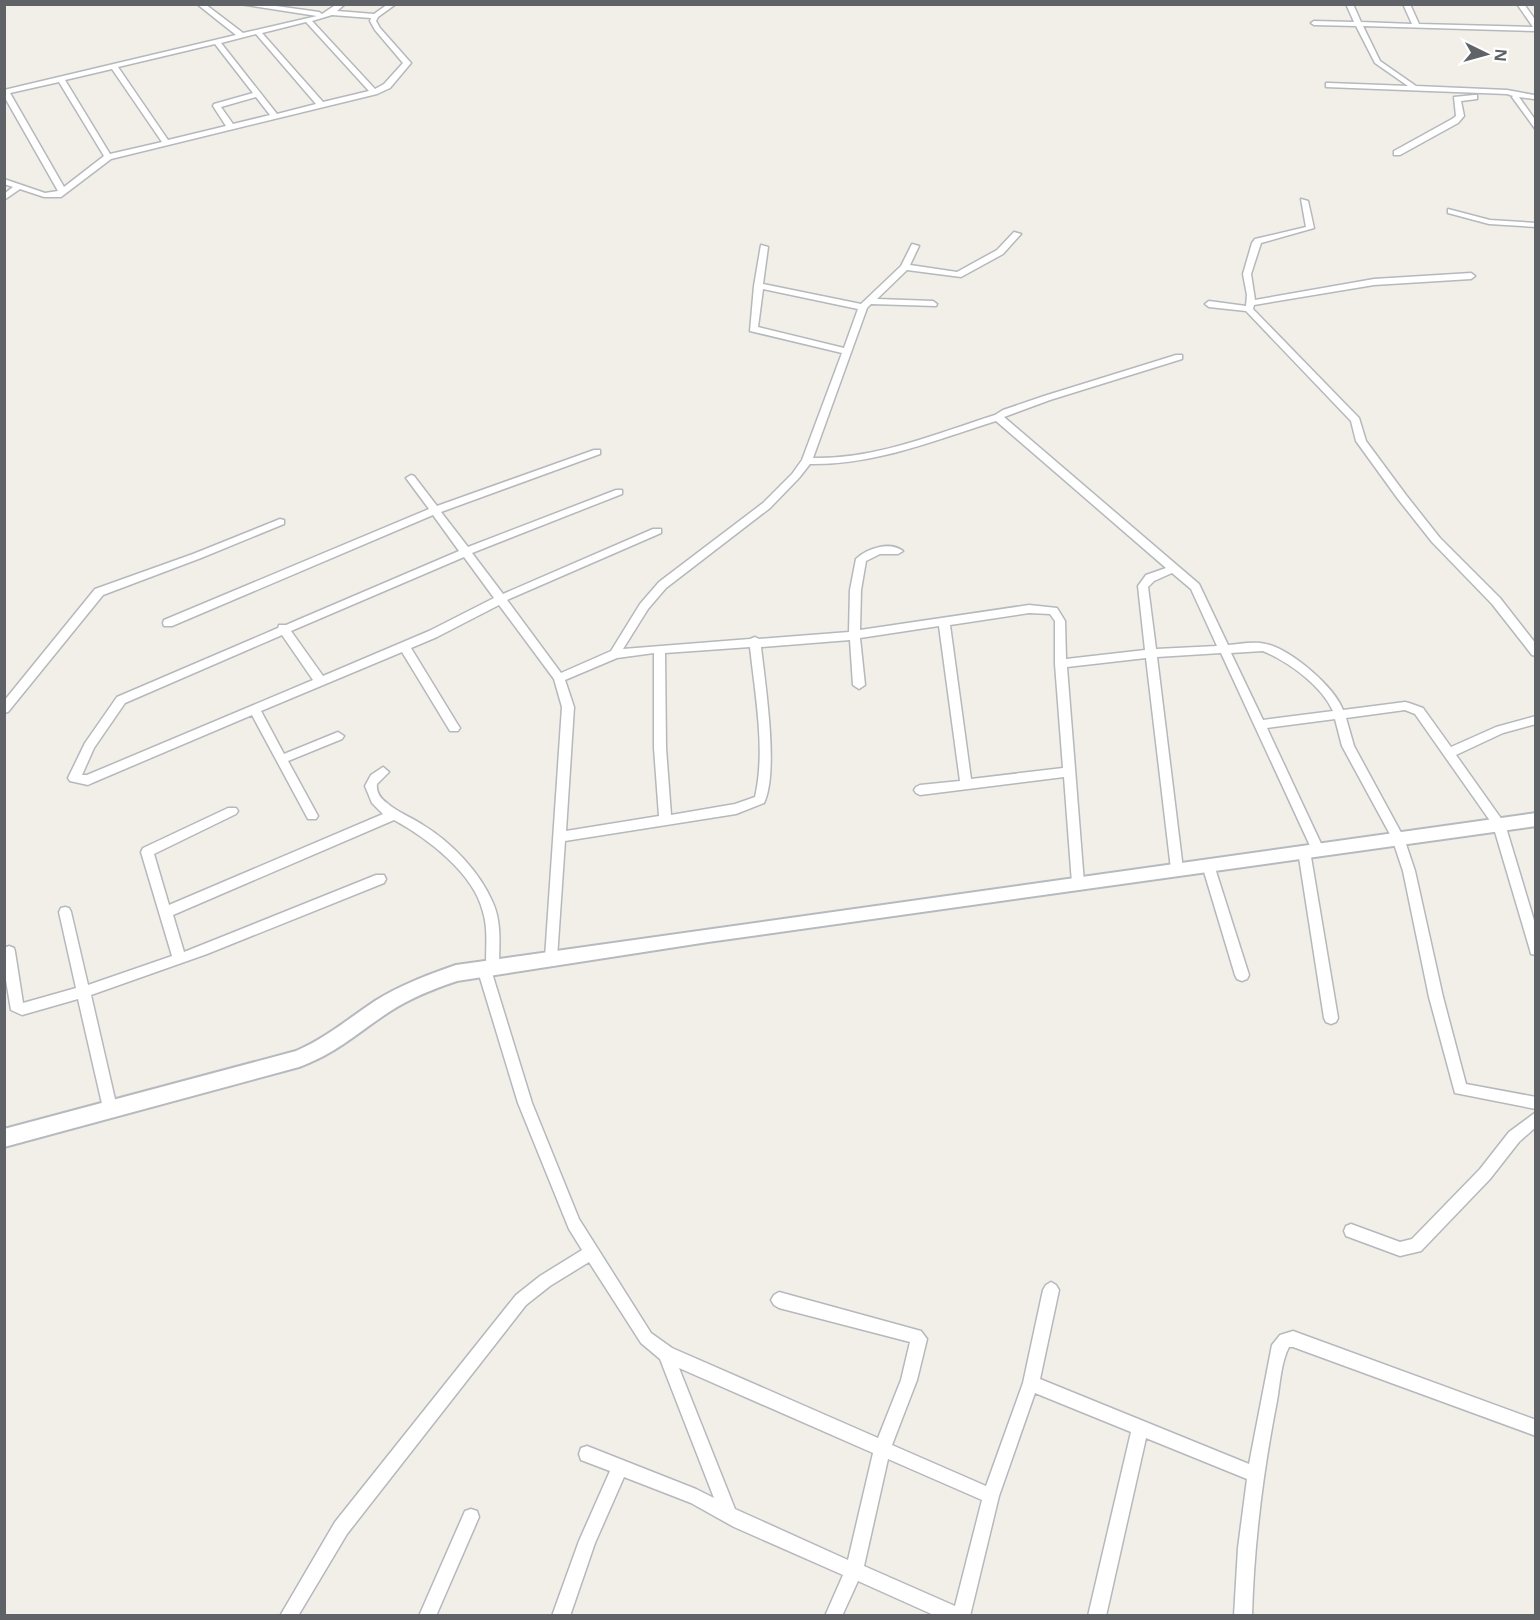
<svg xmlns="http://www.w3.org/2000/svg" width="1540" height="1620" font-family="'Noto Sans',sans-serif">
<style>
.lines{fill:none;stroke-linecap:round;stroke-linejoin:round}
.street-casing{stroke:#b5b8bc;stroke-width:3}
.secondary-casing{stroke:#b6babf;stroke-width:4}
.street{fill:#fff;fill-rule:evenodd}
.secondary{fill:#fff;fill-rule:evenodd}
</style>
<rect width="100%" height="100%" fill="#f1efe8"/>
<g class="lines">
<defs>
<g id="street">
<path d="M197,4H205L243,33L317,16L240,4H262L319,12L322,14L337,4H345L337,11L374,14L388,4H396L378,17L376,21L380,28L411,63L390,88L377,94L111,159L61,197H44L20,189L4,200V194L13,187L4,184V179L45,193L58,191L4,96V90L236,35ZM332,15L371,18L370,21L375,30L403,63L384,84L375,89L312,21ZM306,22L369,91L323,102L262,33ZM256,34L316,104L277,114L221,43ZM215,44L253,93L214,104L213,106L226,126L168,140L118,67ZM112,69L162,142L110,154L65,80ZM59,82L104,156L64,187L10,93ZM256,97L270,115L233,124L221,107Z"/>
<path d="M1346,4H1353L1361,22L1412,24L1403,4H1410L1419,24L1533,27L1517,4H1524L1536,21V31L1363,26L1380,61L1416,86L1507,90L1534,95V99L1519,97L1536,121V130L1512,97L1513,96L1507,94L1326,87V83H1329L1408,86L1375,63L1356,26L1314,25L1311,23L1314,21L1354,22Z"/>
<path d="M1474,95H1477V99L1461,101L1464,116L1458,123L1400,155H1394V151L1452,119L1456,116L1454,97Z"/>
<path d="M1301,199L1308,201L1314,228L1261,243L1251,274L1255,300L1374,279L1471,273L1475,276L1471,279L1374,285L1254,305L1253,309L1359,418L1366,441L1406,495L1440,538L1500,598L1536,644V656L1532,655L1492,604L1432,542L1398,499L1356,441L1351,421L1246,311L1209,307L1205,304L1209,301L1246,306L1247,295L1243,274L1252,243L1255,239L1306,227Z"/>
<path d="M1448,209L1490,220L1536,223V227L1489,224L1448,213Z"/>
<path d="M1014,232L1021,234L1003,254L961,277L907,270L877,299L933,301L937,304L936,306L871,304L867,308L813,458C877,459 935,434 995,415L1003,410L1044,396L1176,355H1182V359L1050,400L1004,417L1199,584L1228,645C1239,644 1254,641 1266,644C1290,649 1334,686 1343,710L1405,702L1409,703L1423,708L1451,747L1496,727L1536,716V724L1503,733L1456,755L1505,824L1536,927V955L1531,954L1530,950L1493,825L1415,714L1405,710L1346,718L1354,746L1404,838L1415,871L1443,997L1466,1084L1536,1097V1109L1455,1093L1429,997L1403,871L1392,838L1342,746L1335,719L1267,728L1324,850L1322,853H1314L1312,850L1221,653L1157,657L1183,869L1181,873H1173L1171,869L1146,658L1067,667L1084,883L1082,887H1074L1072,883L1064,777L920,795L916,793L914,790L916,787L920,785L960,781L939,626L860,638L865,685L859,689L853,685L850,640L761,647C765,683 779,772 764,803L736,814L565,841L557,958L556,962L551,964L546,962L545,958L562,707L554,679L499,605L437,637L411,648L458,725L460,728L458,731H450L402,652L261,711L284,754L338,732L344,736L342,739L288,761L318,816L316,819H308L252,715L92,783L88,785L70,781L68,778L85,743L117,697L278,628L279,625H286L459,551L433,515L172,626H164L163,623L164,620L429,509L406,478L411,475L414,476L437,506L594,450H600V454L441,512L468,547L616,490H622V494L472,553L503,594L653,529H661V533L507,600L561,673L611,651L640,604L659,582L763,503L792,474L802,460L842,353L750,331L754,286L761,245L768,247L763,284L861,304L901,266L912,244L919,246L910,265L957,272L997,250ZM763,289L858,309L844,348L758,327ZM996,421L1166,568L1146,575L1138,586L1145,650L1066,659L1065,621L1057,608L1029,605L860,630L861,590L866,561L880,554H898L903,551C890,541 867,548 856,559L850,590L849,632L759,639L755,637L750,639L623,649L648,609L666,588L770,508L799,478L810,464C876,465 935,440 996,421ZM464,557L494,598L429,631L323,676L291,631ZM1172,573L1191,589L1217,646L1156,649L1148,587L1154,581ZM1029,613L1050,614L1055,621V664L1063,768L971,779L950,625ZM282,635L313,680L87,775H82L94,748L125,703ZM750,647C755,694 766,751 755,797L735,804L671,815L666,748L665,653ZM1263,651C1289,662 1321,685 1333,711L1263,720L1231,653ZM654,653V748L659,816L566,831L574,707L565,680L617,658Z"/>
<path d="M280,519L284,520V524L201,558L103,595L8,712L4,713V701L95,589L193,554Z"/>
<path d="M383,767L389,772L377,784C376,792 380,798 387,803C397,812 411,817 423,825C451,842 480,872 493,903C502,923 499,946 499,967L497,971L492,973L532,1103L579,1219L651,1333L672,1348L878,1438L901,1380L910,1342L779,1308L774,1305L771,1300L774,1295L779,1292L921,1331L927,1339L917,1380L892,1445L986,1486L1023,1383L1043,1290L1046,1285L1051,1282L1056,1285L1059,1290L1040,1379L1249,1464L1272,1345L1280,1335L1293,1331L1536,1420V1436L1293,1347H1289C1281,1362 1280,1384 1277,1401C1263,1472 1254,1543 1252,1616H1234L1238,1548L1247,1479L1146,1438L1106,1616H1088L1131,1432L1035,1393L999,1496L970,1616H936L858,1581L842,1616H825L843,1575L734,1527L691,1503L624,1477L595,1543L570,1616H552L579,1541L610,1471L581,1460L579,1454L581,1448L587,1446L696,1489L714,1498L660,1359L641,1343L589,1262L550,1286L526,1305L347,1534L298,1616H280L335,1522L516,1295L540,1276L582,1250L569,1229L518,1103L477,968L479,964L486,963C486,946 488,928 483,912C474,873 427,838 394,820L173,915L184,952L376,875H384L386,879L384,883L207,954L91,995L117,1108L115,1113L110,1114L105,1113L103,1108L78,999L22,1015L11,1010L4,968V948L9,946L14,948L15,952L23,1003L76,988L59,912L61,908L65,907L69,908L71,912L88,985L172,956L141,852L143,848L228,808H236L238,811L236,814L154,854L169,905L383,814L372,803L365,786L371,775ZM679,1368L873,1453L848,1560L735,1509ZM888,1459L982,1500L955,1606L864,1566Z"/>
<path d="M1304,846L1308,848L1310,851L1338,1018L1336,1022L1331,1024L1326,1022L1324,1018L1298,851L1300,848Z"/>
<path d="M1208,860L1212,861L1214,865L1249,975L1247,979L1242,981L1237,979L1235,975L1202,865L1204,861Z"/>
<path d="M1536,1112V1127L1519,1142L1490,1179L1421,1251L1400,1256L1346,1236L1344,1231L1346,1226L1351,1224L1400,1242L1412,1239L1480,1169L1509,1132Z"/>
<path d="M471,1509L477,1511L479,1517L436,1616H419L465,1511Z"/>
</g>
<path id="secondary" d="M1536,813V826L708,942L457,981C433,989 410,998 389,1012C357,1033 337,1053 299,1067L4,1147V1129L296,1051C326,1038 348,1019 375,1001C400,985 428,975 456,965Z"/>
</defs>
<!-- street casing -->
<use href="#street" class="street-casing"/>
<!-- secondary casing -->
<use href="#secondary" class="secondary-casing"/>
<!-- street -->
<use href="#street" class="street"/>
<!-- secondary -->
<use href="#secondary" class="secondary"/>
</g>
<!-- border -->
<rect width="1540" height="1620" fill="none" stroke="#5f6368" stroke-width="12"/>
<!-- north arrow -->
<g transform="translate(1486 54) rotate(95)" stroke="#ffffff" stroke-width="4.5" paint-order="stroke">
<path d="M0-4.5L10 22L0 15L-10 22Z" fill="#5f6368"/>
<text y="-9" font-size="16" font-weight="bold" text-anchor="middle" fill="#5f6368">N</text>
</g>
</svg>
